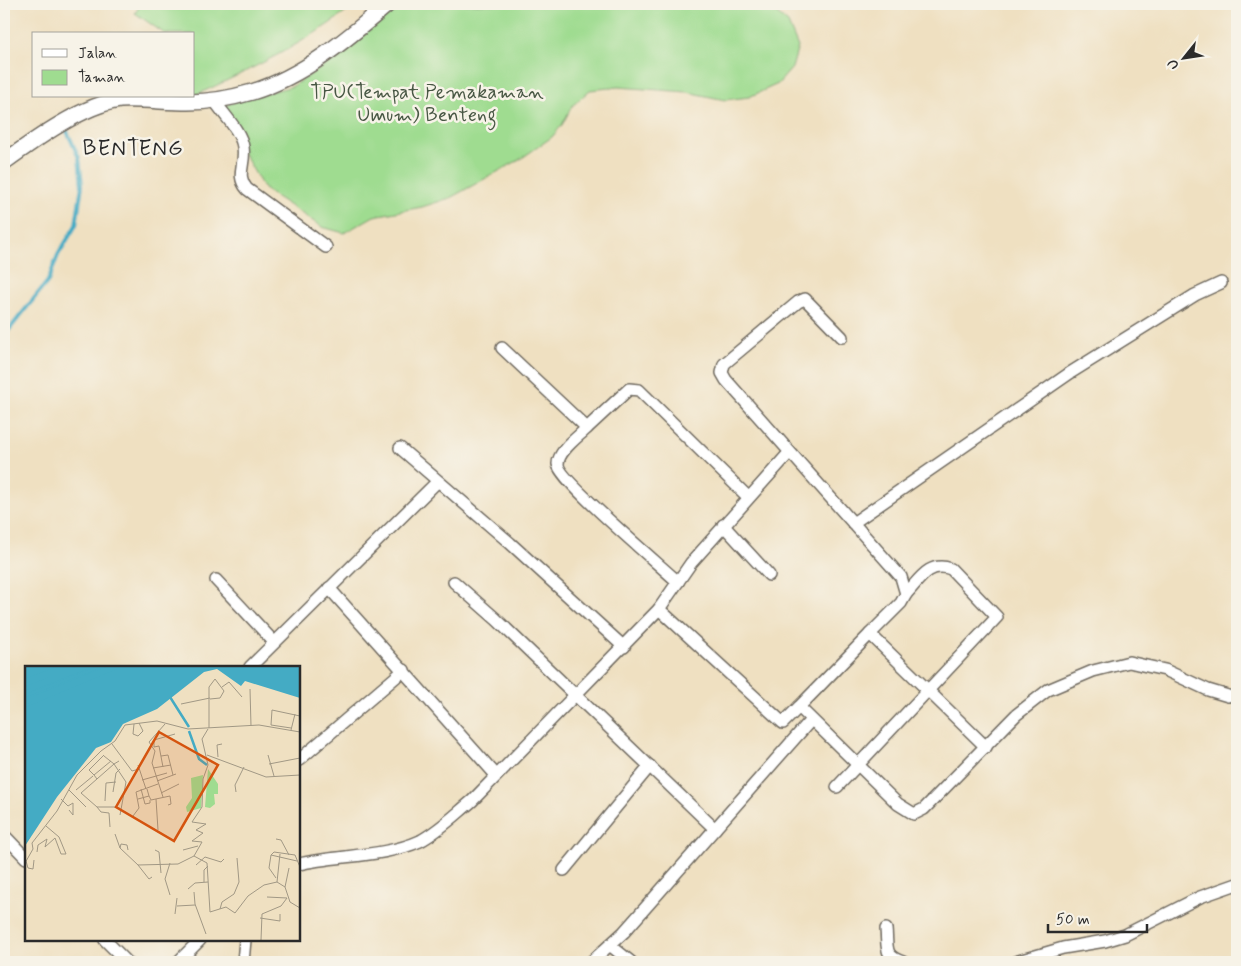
<svg xmlns="http://www.w3.org/2000/svg" width="1241" height="966" font-family="Mynerve,sans-serif">
<style>
.green{fill:#9fdc90;stroke:#65845e}
.lines{fill:none;stroke-linecap:round;stroke-linejoin:round}
.stream{stroke:#44abc4;stroke-width:4}
.street-casing{stroke:#706a60;stroke-width:14}
.secondary-casing{stroke:#706a60;stroke-width:18}
.street{stroke:#fff;stroke-width:11}
.secondary{stroke:#fff;stroke-width:15}
.labels{text-anchor:middle;stroke-width:5;stroke-linejoin:round;paint-order:stroke}
.park-label{font-size:20px;fill:#485744;stroke:#f7f3e8}
.quarter-label{font-size:22px;letter-spacing:1px;fill:#2b2b2b;stroke:#f7f3e8}
.inset-river{fill:none;stroke:#44abc4;stroke-width:2.5}
.inset-road{fill:none;stroke:#a19885;stroke-width:1}
.view{fill:#d5540f;fill-opacity:0.15;stroke:#d5540f;stroke-width:2.5}
.inset-edge{fill:none;stroke:#2b2b2b;stroke-width:2.5}
</style>
<rect width="100%" height="100%" fill="#f7f3e8"/>
<filter id="ink" filterUnits="userSpaceOnUse"><feTurbulence type="fractalNoise" baseFrequency=".02" numOctaves="2"/><feDisplacementMap in="SourceGraphic" scale="10" xChannelSelector="R" yChannelSelector="G"/><feConvolveMatrix kernelMatrix="1 2 1 2 8 2 1 2 1" color-interpolation-filters="sRGB"/></filter>
<filter id="wash" filterUnits="userSpaceOnUse"><feTurbulence type="fractalNoise" baseFrequency=".0096" numOctaves="4" result="noise"/><feDisplacementMap in="SourceGraphic" scale="20" xChannelSelector="R" yChannelSelector="G"/><feGaussianBlur stdDeviation="1.12" result="paint"/><feColorMatrix in="noise" values="0 0 0 0 0 0 0 0 0 0 0 0 0 0 0 0 0 1.4 0 .05"/><feComposite in="paint" operator="in"/></filter>
<g filter="url(#wash)">
<rect width="100%" height="100%" fill="#efe0c1"/>
<!-- green -->
<g class="green">
<path d="M141,4H357C306,43 252,69 194,96V34H165L135,13Z"/>
<path d="M391,4H766L788,23L798,47L792,68L778,84L749,97L725,100L687,92L618,87L590,90L572,106L562,125L552,137L519,160L450,198L422,207L374,216L344,233L322,227L264,189L234,136L216,109L242,99L293,86L334,59Z"/>
</g>
<g class="lines">
<!-- stream -->
<path class="stream" d="M4,336L48,281L58,255L76,225L82,185L79,158L65,127"/>
</g>
</g>
<g filter="url(#ink)">
<g class="lines">
<defs>
<g id="street">
<path d="M214,100C223,114 241,131 243,147C246,164 235,175 247,189L326,247"/>
<path d="M842,337L805,299L798,302L724,364L722,373L726,380L901,577L906,594L901,603L870,634"/>
<path d="M502,348L587,428L629,389L639,390L748,497"/>
<path d="M587,428C578,437 558,451 558,464C558,479 661,566 678,582"/>
<path d="M400,448L510,543L624,647"/>
<path d="M853,523L1070,373L1195,295L1221,283"/>
<path d="M723,525L769,575"/>
<path d="M216,580L274,642"/>
<path d="M454,582L496,619L715,829"/>
<path d="M329,588L496,775"/>
<path d="M659,609L783,723L799,707L898,804L914,814L924,809L1016,715L1048,690L1093,671L1129,662L1142,665L1165,670L1208,690L1228,696"/>
<path d="M250,667L437,482"/>
<path d="M799,707L870,634L986,747"/>
<path d="M299,760L404,670"/>
<path d="M837,787L997,617L951,569C929,561 920,579 906,594"/>
<path d="M4,835L26,858"/>
<path d="M299,864C337,855 385,857 420,841C439,831 455,815 472,801L659,609L691,563L789,453"/>
<path d="M564,870L650,766"/>
<path d="M886,929C888,948 883,955 903,962"/>
<path d="M105,940L127,962"/>
<path d="M611,946L631,962"/>
<path d="M178,962L200,940"/>
<path d="M243,962L245,940"/>
<path d="M591,962L624,932L811,720"/>
<path d="M1015,962L1063,948L1105,941L1125,935L1200,897L1237,884"/>
</g>
<path id="secondary" d="M4,162C33,141 84,104 120,100C143,99 166,102 188,102C209,102 232,98 252,92C304,76 347,39 388,4"/>
</defs>
<!-- street casing -->
<use href="#street" class="street-casing"/>
<!-- secondary casing -->
<use href="#secondary" class="secondary-casing"/>
<!-- street -->
<use href="#street" class="street"/>
<!-- secondary -->
<use href="#secondary" class="secondary"/>
</g>
</g>
<g class="labels">
<!-- park labels -->
<g class="park-label">
<text x="427" y="98">TPU(Tempat Pemakaman<tspan x="427" dy="23">Umum) Benteng</tspan></text>
</g>
<!-- quarter labels -->
<g class="quarter-label">
<text x="133" y="155">BENTENG</text>
</g>
</g>
<!-- overview -->
<g transform="translate(25 666)">
<rect width="275" height="275" fill="#efe0c1"/>
<path d="M183,103L193,118V128H189L190,138L185,142L180,141ZM178,109L176,142L162,146L161,141L167,132L166,112Z" fill="#9fdc90"/>
<path d="M0,1H275V32L220,15L216,20L192,3L179,6L132,43L98,58L86,76L71,82L32,131L0,180Z" fill="#44abc4"/>
<path class="inset-river" d="M0,14L35,1M0,16L43,1M0,19L47,1M0,22L54,1M0,23L58,1M0,26L63,1M0,30L74,1M145,31L164,61M0,35L84,1M0,37L88,1M0,40L93,1M164,65L174,93L182,99"/>
<path class="inset-road" d="M197,21L204,16L217,31M225,23L226,60M156,38L185,32M109,58L108,68L113,70L118,65L114,57M246,59L247,44L275,50M246,59L266,62M184,62V21L190,13L199,25L195,32L185,33M183,63L177,73L183,99L178,113L177,141L167,156L181,158L171,164L178,167L167,175L177,176L169,190L182,197L185,246L201,241L210,247L223,230L239,219L252,216L260,221L265,236L275,242M266,64L270,48M87,78L107,105L114,103M129,81V74L150,68M129,81L134,80L138,101M182,89L241,111L275,109M243,89L249,110M79,90L89,98L94,95M136,90L143,89L148,109M193,91L192,79L197,78M244,98L275,92M113,99L121,123M128,102L146,99M69,109L64,104L79,89M72,113L69,109L86,95M117,114L142,107M132,115L151,108M116,123L120,138L125,137V134M44,124L61,141M51,124L68,110M88,126L91,107L95,103M211,126L210,119L219,101M136,127L154,118M124,130L126,134L145,130L146,138L143,139M138,131L127,97L130,85L124,76L140,58M36,133L43,140L48,137V149L44,144M113,133L124,130L122,123M131,133L133,164M80,135L81,117L91,116M72,141L76,146L84,147L85,161M91,141H72L56,127L89,98L101,116L95,149M108,150L114,142L111,126L133,118M90,168L95,182L113,199L153,198L169,190M251,173L256,174L264,189M95,182L96,178L102,179L103,184M130,184L134,186L136,207M158,184L173,180M12,186L13,179L22,173L20,181L30,172L36,188H41L34,171L21,160M246,189L249,186L270,189L275,201M246,189L272,195M246,189L244,202L251,212M1,195L3,202L8,203L9,194M0,197L8,183L7,177L32,145L52,109L76,85L90,75L100,59L132,55L163,63L234,59L275,66M145,197L140,213L145,229M113,199L124,213L127,211M171,199L180,191L196,196L199,193M179,216V204L183,200M252,216L255,188M260,221L264,202M163,223L170,217L183,216M169,226L170,238L181,268M242,231L262,232M152,240L170,239M195,243L197,236L209,228L214,216L212,192M150,248L152,232M235,252L255,255V248M236,274L237,248L256,240L262,232"/>
<path class="view" d="M134,66L193,99L149,175L91,141Z"/>
<rect width="275" height="275" class="inset-edge"/>
</g>
<!-- margin -->
<rect width="1241" height="966" fill="none" stroke="#f7f3e8" stroke-width="20"/>
<!-- legend -->
<rect x="32" y="32" width="162" height="65" fill="#f7f3e8" stroke="#a5a39c"/>
<rect x="42" y="49" width="25" height="8" fill="#ffffff" stroke="#a5a39c"/>
<text x="78" y="58" font-size="15" fill="#2b2b2b">Jalan</text>
<rect x="42" y="70" width="25" height="15" fill="#9fdc90" stroke="#a5a39c"/>
<text x="78" y="82" font-size="15" fill="#2b2b2b">Taman</text>
<!-- north arrow -->
<g transform="translate(1184 58) rotate(240)" stroke="#f7f3e8" stroke-width="4" paint-order="stroke">
<path d="M0-4L9 19L0 12L-9 19Z" fill="#2b2b2b"/>
<text y="-8" font-size="14" font-weight="bold" text-anchor="middle" fill="#2b2b2b">U</text>
</g>
<!-- scale -->
<path d="M1048 924v8h99v-8" fill="none" stroke="#2b2b2b" stroke-width="2.5"/>
<text x="1056" y="924" font-size="15" fill="#2b2b2b" stroke="#f7f3e8" stroke-width="4" paint-order="stroke">50 m</text>
</svg>
